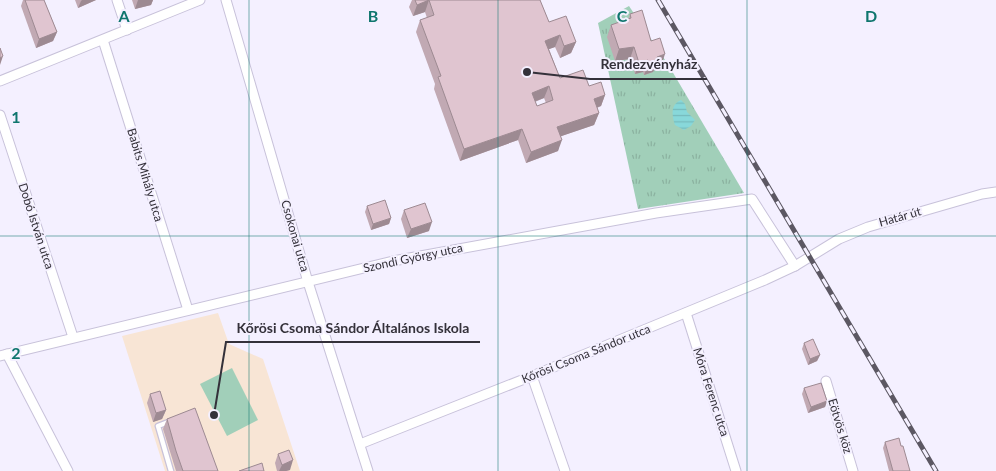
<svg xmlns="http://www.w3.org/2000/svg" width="996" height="471" font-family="Lato,sans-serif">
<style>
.education{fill:#f8e5d5}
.park{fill:url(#park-tufts)}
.garden{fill:#a1cfb9}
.water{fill:url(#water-rules)}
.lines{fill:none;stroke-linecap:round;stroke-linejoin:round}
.service-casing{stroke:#c8c2da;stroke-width:7}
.minor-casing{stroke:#c8c2da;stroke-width:11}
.service{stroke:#fff;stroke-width:4.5}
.minor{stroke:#fff;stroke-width:9}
.rail-casing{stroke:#5c5863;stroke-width:5}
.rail{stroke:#f4f0ff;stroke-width:3;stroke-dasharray:9;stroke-linecap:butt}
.wall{fill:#c1a9b3;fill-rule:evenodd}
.shaded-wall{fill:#9d8a92}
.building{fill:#e0c5d0;stroke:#9d8a92;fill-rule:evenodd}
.grid{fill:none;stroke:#0f766e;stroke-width:1;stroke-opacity:0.55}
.labels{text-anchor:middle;stroke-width:4;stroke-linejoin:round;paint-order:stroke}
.street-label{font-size:12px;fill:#34313a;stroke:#f4f0ff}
.grid-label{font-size:16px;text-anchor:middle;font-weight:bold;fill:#0f766e;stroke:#f4f0ff;stroke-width:4;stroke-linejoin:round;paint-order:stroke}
.leader{fill:none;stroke:#34313a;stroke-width:2}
.callout-dot{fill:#34313a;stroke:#f4f0ff;stroke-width:2}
.callout-label{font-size:14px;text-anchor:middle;font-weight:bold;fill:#34313a;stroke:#f4f0ff;stroke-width:4;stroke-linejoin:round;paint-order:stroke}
</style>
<defs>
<pattern id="park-tufts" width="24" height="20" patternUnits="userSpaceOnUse" patternTransform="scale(1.25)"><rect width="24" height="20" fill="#a1cfb9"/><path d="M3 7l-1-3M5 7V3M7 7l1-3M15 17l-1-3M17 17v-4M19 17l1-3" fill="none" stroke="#8bb2a0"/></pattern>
<pattern id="water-rules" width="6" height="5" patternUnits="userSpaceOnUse" patternTransform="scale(1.25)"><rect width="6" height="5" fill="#88d8da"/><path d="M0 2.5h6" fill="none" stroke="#76babc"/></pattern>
</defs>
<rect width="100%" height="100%" fill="#f4f0ff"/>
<!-- education -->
<path class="education" d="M218,313L229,344L263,359L300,471H165L122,336Z"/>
<!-- park -->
<path class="park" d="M629,6L669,66L744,193L638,209L598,23Z"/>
<!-- garden -->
<path class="garden" d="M232,368L258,420L227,436L200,384Z"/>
<!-- water -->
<path class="water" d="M681,100L685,104L687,112L695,120L691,126L684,130L675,125C672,115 670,105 681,100Z"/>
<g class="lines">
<defs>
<path id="service" d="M171,421L158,426L171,471"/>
<g id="minor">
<path d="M117,0L127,30"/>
<path d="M226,0L308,282L368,471"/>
<path d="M103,40L188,310"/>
<path d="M0,81L200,0"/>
<path d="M0,115L73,337"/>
<path d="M686,313L736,471"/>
<path d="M7,354L68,471"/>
<path d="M0,356L393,261L656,213L752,199L795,266"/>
<path d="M532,376L565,471"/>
<path d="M826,381L853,471"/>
<path d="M360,444L532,376L765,280L795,266L839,239L868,227L982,194L996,192"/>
</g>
</defs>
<!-- service casing -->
<use href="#service" class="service-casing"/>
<!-- minor casing -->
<use href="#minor" class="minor-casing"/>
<!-- service -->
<use href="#service" class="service"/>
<!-- minor -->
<use href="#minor" class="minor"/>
<defs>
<path id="rail" d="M658,0L936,471"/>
</defs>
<!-- rail casing -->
<use href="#rail" class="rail-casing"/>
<!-- rail -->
<use href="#rail" class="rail"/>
</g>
<!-- wall -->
<g class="wall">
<path d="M23,0H44L57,32L53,41L36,48L21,6Z"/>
<path d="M75,0H96L78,8Z"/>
<path d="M132,0H153L151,5L135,9Z"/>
<path d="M412,0H540L549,22L576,42L571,53L560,58L555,47L549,49L560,78L589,86L605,95L601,106L597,108L599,113L594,125L561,136L558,151L526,163L518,140L460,161L434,89L435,84L416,32L420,20L427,18L425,12L413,16L409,7ZM544,98L546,103L537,106L535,102Z"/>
<path d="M630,14L651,41L661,66L655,68L653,72L644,75L643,72L635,74L630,59L615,61L607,37L611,25L628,20Z"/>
<path d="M367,206L391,218L389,224L371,230L365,212Z"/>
<path d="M404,210L429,231L407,238L401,219Z"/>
<path d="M804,343L820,355L817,361L808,365L802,349Z"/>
<path d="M804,388L827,401L825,407L808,413L802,394Z"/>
<path d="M150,394L166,410L162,419L153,422L147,403Z"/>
<path d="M167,419L218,471H176L163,429Z"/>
<path d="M885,442L910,471H889L883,448Z"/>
<path d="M278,454L290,470L286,471H277L275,463Z"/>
</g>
<!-- shaded-wall -->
<g class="shaded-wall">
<path d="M82,0H96L78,8L81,1Z"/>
<path d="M138,0H153L151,5L135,9Z"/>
<path d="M429,0L425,12L413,16L417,5Z"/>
<path d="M57,32L53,41L36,48L39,39Z"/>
<path d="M560,35L555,47L541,52L545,41Z"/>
<path d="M576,42L571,53L560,58L564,46Z"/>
<path d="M634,47L630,59L615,61L619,49Z"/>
<path d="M665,54L661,66L655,68L653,72L644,75L649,63L657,57Z"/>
<path d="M3,56L0,65V58Z"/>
<path d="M648,60L643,72L635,74L639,63Z"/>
<path d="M549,86L544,98L528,104L532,93Z"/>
<path d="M605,95L601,106L589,110L594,99Z"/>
<path d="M599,113L594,125L553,139L557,127Z"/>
<path d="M522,129L518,140L460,161L464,149Z"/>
<path d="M562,140L558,151L526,163L531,152Z"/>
<path d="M391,218L389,224L371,230L373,224Z"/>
<path d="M432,222L429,231L407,238L411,229Z"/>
<path d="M820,355L817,361L808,365L810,359Z"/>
<path d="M827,401L825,407L808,413L811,407Z"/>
<path d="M166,410L162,419L153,422L156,413Z"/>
<path d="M293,460L290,470L286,471H279L282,465Z"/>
</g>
<!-- building -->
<g class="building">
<path d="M25,0H44L57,32L39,39Z"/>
<path d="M415,0H540L549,22L566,16L576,42L564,46L560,35L545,41L560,78L583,70L589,86L601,82L605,95L594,99L599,113L557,127L562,140L531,152L522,129L464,149L438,77L441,76L420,20L434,15L429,0L417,5ZM549,86L553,100L537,106L532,93Z"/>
<path d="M642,10L651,41L660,38L665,54L657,57L658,60L649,63L648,60L639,63L634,47L619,49L611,25L631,18L630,14Z"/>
<path d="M0,48L3,56L0,58Z"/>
<path d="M385,200L391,218L373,224L367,206Z"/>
<path d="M425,203L432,222L411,229L404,210Z"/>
<path d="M813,339L820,355L810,359L804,343Z"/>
<path d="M821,383L827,401L811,407L804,388Z"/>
<path d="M160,391L166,410L156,413L150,394Z"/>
<path d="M195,408L218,471H183L176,451L167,419Z"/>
<path d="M899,438L901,446H903L910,471H893L885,442Z"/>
<path d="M289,450L293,460L282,465L278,454Z"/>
<path d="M262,463L264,471H239Z"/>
</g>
<!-- grid -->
<path class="grid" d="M249,0V471M498,0V471M747,0V471M0,236H996"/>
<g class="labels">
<!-- street labels -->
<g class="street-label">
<text transform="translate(145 175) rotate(73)" y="4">Babits Mihály utca</text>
<text transform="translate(900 217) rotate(-16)" y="4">Határ út</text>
<text transform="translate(36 226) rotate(72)" y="4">Dobó István utca</text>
<text transform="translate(295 236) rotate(74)" y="4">Csokonai utca</text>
<text transform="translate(413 258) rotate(-12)" y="4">Szondi György utca</text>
<text transform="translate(586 354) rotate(-22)" y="4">Kőrösi Csoma Sándor utca</text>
<text transform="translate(711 392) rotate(72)" y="4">Móra Ferenc utca</text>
<text transform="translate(840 426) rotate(73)" y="4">Eötvös köz</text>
</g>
</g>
<g class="grid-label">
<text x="124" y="22">A</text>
<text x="373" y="22">B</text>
<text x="622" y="22">C</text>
<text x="871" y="22">D</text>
<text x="16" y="123">1</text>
<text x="16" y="359">2</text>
</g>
<!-- callouts -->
<path class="leader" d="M527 72L590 79H707M214 415L226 342H480"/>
<g class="callout-dot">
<circle cx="527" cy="72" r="5"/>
<circle cx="214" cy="415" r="5"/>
</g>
<g class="callout-label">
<text x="649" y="69">Rendezvényház</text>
<text x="353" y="333">Kőrösi Csoma Sándor Általános Iskola</text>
</g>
</svg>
